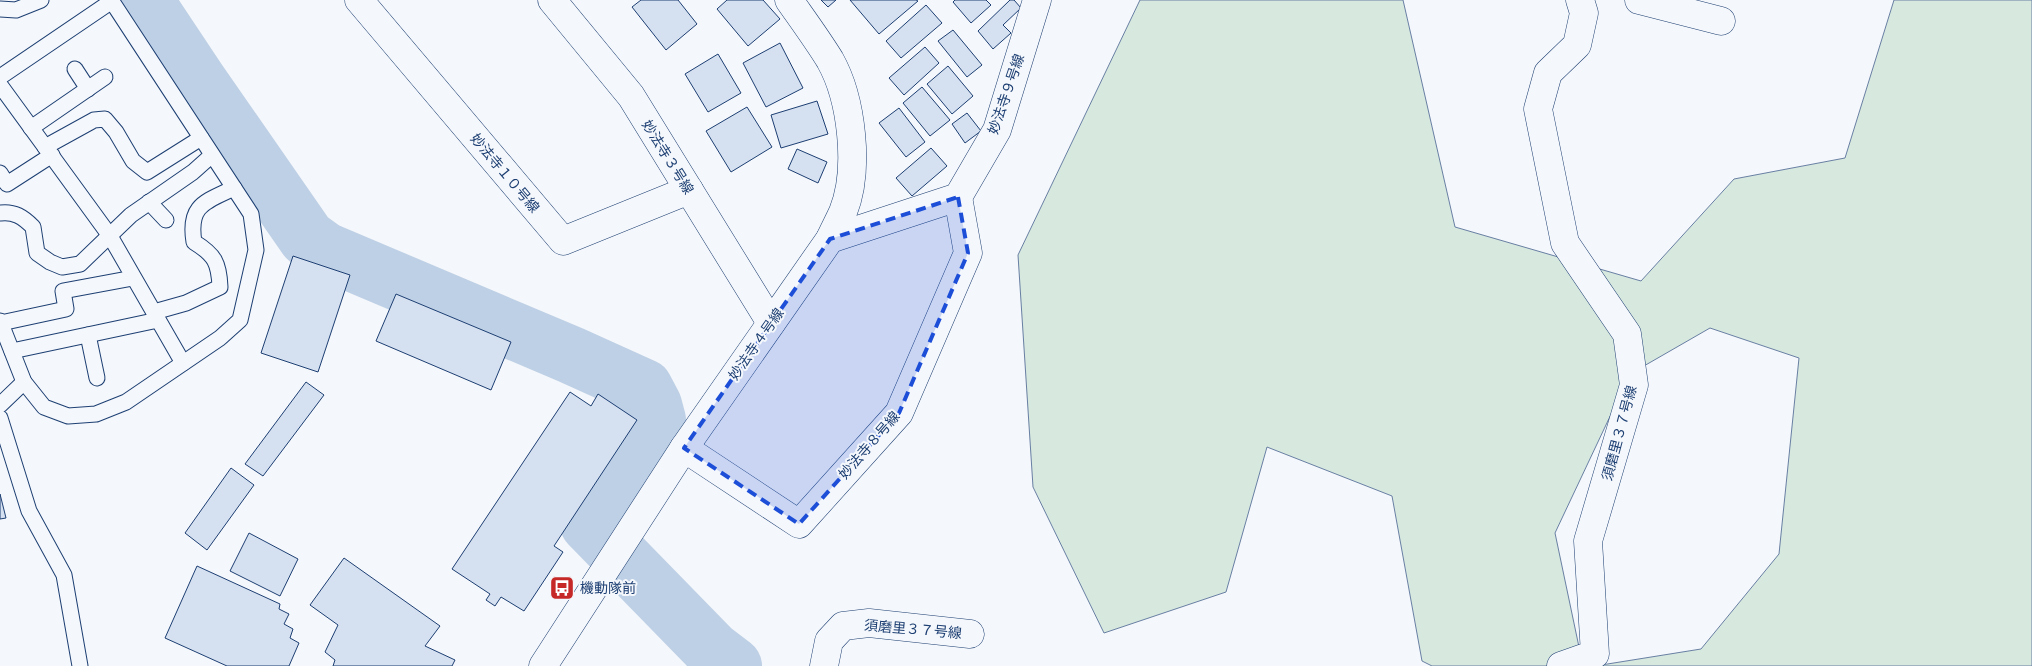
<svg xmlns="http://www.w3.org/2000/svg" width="2032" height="666" font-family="Manrope,'Noto Sans JP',sans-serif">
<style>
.green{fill:#d7e8df;stroke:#687fa3}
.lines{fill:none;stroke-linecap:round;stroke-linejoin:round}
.river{stroke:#bed0e5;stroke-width:58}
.building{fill:#d5e0f0;stroke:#1d3f73}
.lane-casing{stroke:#1d3f73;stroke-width:17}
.street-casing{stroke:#1d3f73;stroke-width:29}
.secondary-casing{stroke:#1d3f73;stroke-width:29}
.lane{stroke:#f4f7fb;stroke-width:15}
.street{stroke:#f4f7fb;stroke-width:28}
.secondary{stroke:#f4f7fb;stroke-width:28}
.marked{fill:#1d4ed8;fill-opacity:0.2;stroke:#1d4ed8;stroke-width:4;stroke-dasharray:10 6;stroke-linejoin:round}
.labels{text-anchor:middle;stroke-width:4;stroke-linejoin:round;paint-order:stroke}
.street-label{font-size:14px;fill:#1d3f73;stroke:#f4f7fb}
.poi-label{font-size:14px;fill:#1d3f73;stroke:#f4f7fb;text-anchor:start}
</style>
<rect width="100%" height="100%" fill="#f4f7fb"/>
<!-- green -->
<path class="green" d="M1140,0H1403L1455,227L1641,281L1734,179L1845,158L1894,0H2032V666H1595L1701,649L1779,554L1799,358L1710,328L1630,374L1555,533L1583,666H1432L1422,661L1392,496L1267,447L1226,592L1104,633L1033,487L1018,255Z"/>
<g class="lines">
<!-- river -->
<path class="river" d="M144,0L198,81L307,238L325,251L571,355L644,388L653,405L657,420L652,435L589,524L712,650L733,666"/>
</g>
<!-- building -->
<g class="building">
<path d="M641,0H678L697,24L666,50L632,7Z"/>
<path d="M727,0H763L780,19L748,46L717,9Z"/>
<path d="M821,0H836L828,7Z"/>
<path d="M850,0H916L918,1L879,34Z"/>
<path d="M955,0H986L991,5L971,23L953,2Z"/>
<path d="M1010,0H1014L1021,8L1003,25L1011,33L993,49L978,31Z"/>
<path d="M926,5L942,23L901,58L886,41Z"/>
<path d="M953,30L982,65L967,77L938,41Z"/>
<path d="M780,43L803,88L766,107L743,63Z"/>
<path d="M925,47L939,63L904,95L889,78Z"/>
<path d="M718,54L741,93L708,112L685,74Z"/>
<path d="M948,66L973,96L952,114L927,84Z"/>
<path d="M922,87L950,120L930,136L903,103Z"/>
<path d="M817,101L828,134L781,148L771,115Z"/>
<path d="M747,107L772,147L731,172L706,131Z"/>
<path d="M899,108L925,142L906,157L879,123Z"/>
<path d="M967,113L981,131L965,143L952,124Z"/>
<path d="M931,148L947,166L912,196L896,178Z"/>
<path d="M797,149L827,162L818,183L788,169Z"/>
<path d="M293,256L350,275L318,372L261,353Z"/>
<path d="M396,294L511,342L491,390L376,341Z"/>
<path d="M306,382L324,395L263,476L245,464Z"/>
<path d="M570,392L591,406L598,394L637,420L554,546L563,552L524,611L501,597L495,606L486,600L490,594L452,569Z"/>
<path d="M231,468L254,485L207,550L185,533Z"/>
<path d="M0,494L6,518L0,519Z"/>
<path d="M249,533L298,559L280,596L230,571Z"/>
<path d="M344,558L440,626L425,646L455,660L452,666H333L335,660L325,652L338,625L310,605Z"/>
<path d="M197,566L280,604L279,609L289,614L284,624L293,629L290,638L299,643L289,666H227L165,638Z"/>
</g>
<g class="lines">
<defs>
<g id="lane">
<path d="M0,9L16,10L41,0"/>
<path d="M75,69L88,89"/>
<path d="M0,77L112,1"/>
<path d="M0,85L110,236L183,363"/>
<path d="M31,128L105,77"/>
<path d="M45,147L94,120L105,119L116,132L133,161L147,172L201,138"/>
<path d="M0,173L7,184L52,155"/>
<path d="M149,202L166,220"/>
<path d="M0,213C14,211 23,217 33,227L37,253L50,262L62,267L80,264L131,215L193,172L212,155"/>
<path d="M154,312L186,303L220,287C219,263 215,255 194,242C188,205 205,202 234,188"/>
<path d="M0,321L24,382L44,407L68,416L96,414L126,402L220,338L240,320L256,250L251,214L111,0"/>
<path d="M1,323L66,309L63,291L133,278"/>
<path d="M88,335L97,378"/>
<path d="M12,351L158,320"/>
<path d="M0,405L24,382"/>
<path d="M0,418L29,511L64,575L80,666"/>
</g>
<g id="street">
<path d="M359,0L563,241L689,190"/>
<path d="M552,0L631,96L771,323"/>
<path d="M1639,0L1721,21"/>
<path d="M830,239L958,197L997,130L1037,0"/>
<path d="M684,448L799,524L899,413L968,253L958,197"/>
<path d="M824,666L829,641L843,626L869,623L970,634"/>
<path d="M1561,666L1595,654L1588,541L1634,385L1627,334L1565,243L1538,109L1548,73L1577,45L1584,13L1580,0"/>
</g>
<path id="secondary" d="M543,666L684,448L830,239C834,230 839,221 843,212C860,170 852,99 830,60C817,39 803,20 789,0"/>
</defs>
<!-- lane casing -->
<use href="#lane" class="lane-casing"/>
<!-- street casing -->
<use href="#street" class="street-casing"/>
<!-- secondary casing -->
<use href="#secondary" class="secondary-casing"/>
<!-- lane -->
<use href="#lane" class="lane"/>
<!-- street -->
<use href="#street" class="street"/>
<!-- secondary -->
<use href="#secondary" class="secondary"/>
</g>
<!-- marked area -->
<path class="marked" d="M958,197L968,253L899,413L799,524L684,448L830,239Z"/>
<!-- icons -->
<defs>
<symbol id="bus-square" viewBox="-11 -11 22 22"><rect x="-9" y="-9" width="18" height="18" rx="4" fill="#c62828" stroke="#f4f7fb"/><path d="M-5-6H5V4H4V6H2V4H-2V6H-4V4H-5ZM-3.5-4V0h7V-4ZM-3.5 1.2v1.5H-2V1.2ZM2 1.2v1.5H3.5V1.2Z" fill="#fff"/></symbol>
</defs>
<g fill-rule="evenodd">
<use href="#bus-square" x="548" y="574" width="28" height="28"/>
</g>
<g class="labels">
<!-- street labels -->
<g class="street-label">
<text transform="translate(1006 94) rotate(-71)" y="5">妙法寺９号線</text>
<text transform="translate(668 157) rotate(58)" y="5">妙法寺３号線</text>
<text transform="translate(505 173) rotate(50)" y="5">妙法寺１０号線</text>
<text transform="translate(756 344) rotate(-55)" y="5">妙法寺４号線</text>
<text transform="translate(1619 433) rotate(-75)" y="5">須磨里３７号線</text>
<text transform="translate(869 445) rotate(-49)" y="5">妙法寺８号線</text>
<text transform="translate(913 629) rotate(5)" y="5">須磨里３７号線</text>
</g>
<!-- poi labels -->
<g class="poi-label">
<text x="580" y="593">機動隊前</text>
</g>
</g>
</svg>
